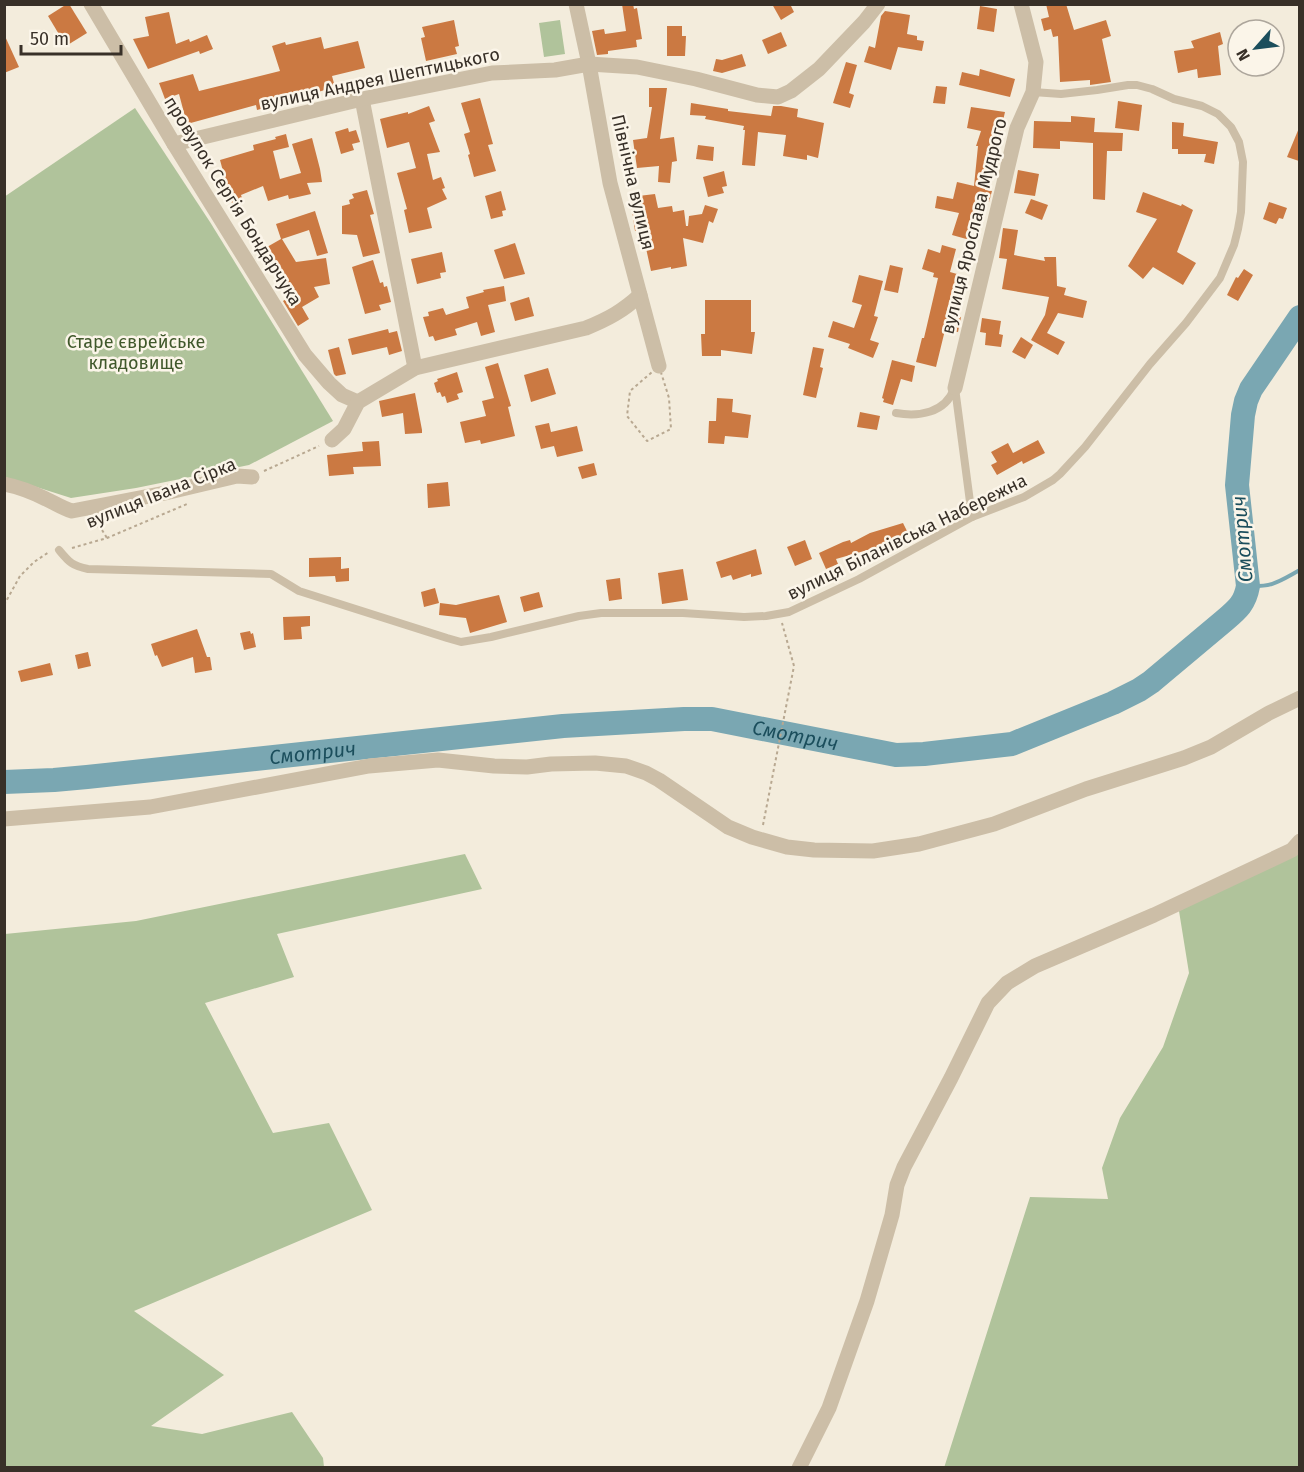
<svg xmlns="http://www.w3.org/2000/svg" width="1304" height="1472" font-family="'Fira Sans',sans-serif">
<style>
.green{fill:#b0c39b}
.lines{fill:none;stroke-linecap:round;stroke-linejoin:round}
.stream{stroke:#7aa7b2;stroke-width:4}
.river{stroke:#7aa7b2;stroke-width:24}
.building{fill:#cb7942}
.path{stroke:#b8a891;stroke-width:2;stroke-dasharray:3 3;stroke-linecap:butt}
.service{stroke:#ccbea7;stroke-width:8}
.minor{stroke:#ccbea7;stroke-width:15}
.labels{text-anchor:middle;stroke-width:5;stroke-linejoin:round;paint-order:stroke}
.street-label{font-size:18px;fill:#383028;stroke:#fbf5e9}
.park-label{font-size:18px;fill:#40582b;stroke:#fbf5e9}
.water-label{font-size:20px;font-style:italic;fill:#1b4e5c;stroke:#fbf5e9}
</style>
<rect width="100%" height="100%" fill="#f3ecdc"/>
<!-- green -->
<g class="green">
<path d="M560,20L565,54L544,57L539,23Z"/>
<path d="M135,108L210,222L333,421L249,465L136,488L71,498L5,477L4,197Z"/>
<path d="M1299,846V1467L944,1468L1030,1197L1108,1199L1102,1168L1120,1118L1163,1047L1189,973L1179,911Z"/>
<path d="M465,854L482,889L277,934L294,977L205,1003L273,1133L329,1123L372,1210L134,1311L224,1375L151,1426L202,1434L292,1412L323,1458L324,1467H5V934L136,921Z"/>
</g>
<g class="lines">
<!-- stream -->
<path class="stream" d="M1248,586C1273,587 1278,582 1300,570"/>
<!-- river -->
<path class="river" id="s1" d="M4,782L54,780L87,777L563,726L684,719H712L896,755L924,754L1012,744L1113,703L1139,690L1151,682L1225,620C1238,609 1245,603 1248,586L1237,485L1243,415L1246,401L1251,389L1300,317"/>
</g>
<!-- building -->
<g class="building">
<path d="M67,4H69L87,33L66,46L48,16Z"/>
<path d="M622,4H633L634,9L637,8L642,39L636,40L637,47L608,51V54L597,55L592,31L604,29L605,34L626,31Z"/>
<path d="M772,4H790L794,12L781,20Z"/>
<path d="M1046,4H1066L1074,30L1106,20L1111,36L1102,39L1111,82L1090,85V80L1060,82L1058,36L1053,37L1051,29L1044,31L1041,19L1049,17Z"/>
<path d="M980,6L997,9L994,32L977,29Z"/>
<path d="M885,11L910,15L907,34L917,36V40L924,41L922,51L898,47L891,70L864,62L869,46L875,48L881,16Z"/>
<path d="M169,12L176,44L189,39L190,42L207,35L213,49L200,54L199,51L148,69L133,39L149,36L145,17Z"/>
<path d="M454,20L459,46L455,47L457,54L426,61L421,38L425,37L422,27Z"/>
<path d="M667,26H682V36H686L685,56H667Z"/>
<path d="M781,32L787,46L768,54L762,40Z"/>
<path d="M1220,32L1223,44L1218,46L1221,75L1198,78L1197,69L1178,73L1174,51L1194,48L1191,41Z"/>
<path d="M4,34L19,67L4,73Z"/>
<path d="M321,37L324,49L358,41L365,68L332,76L335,87L318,92L317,91L267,103L268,107L257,110L256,105L187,124L179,94L165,99L159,83L193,74L199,91L280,71L272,46L285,42L286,45Z"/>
<path d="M742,54L746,66L722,73L713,71L716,59L722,60Z"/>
<path d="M846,62L857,65L849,93L854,95L850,108L833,103Z"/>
<path d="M980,69L1015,79L1010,97L959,85L962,72L979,76Z"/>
<path d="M936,86L947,87L945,104L933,103Z"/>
<path d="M649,88H667L660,139L674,137L677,161L672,162L670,183L658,182L659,166L637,168L633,140L647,138L652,107H649Z"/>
<path d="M480,98L493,144L488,145L496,171L474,177L468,155L470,154L464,134L470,132L461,103Z"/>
<path d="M1118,101L1142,105L1139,131L1115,128Z"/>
<path d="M691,103L728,109V111L771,116L773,106H781L798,109L797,117L824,123L818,158L807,155V160L783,156L786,135L758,132L755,166L742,165L745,130H743L744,126L705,119L706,116L690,115Z"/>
<path d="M429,106L435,121L429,123L440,152L427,154L433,180L441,177L445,188L442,189L447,199L427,208L432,228L409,233L404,210L407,209L397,173L416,168L409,142L387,148L380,119L408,112V114Z"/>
<path d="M971,107L1005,112L999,138H1002L998,152L989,149L985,190L992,191L989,202L981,201L970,240L952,235L959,213L935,208L937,196L953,199L957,182L974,186L978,146H976L981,131L967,128Z"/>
<path d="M1071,116L1095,118L1094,132L1123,133L1122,151H1107L1105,200L1093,199V143L1060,141V149L1033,148L1034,121L1071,122Z"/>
<path d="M1172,122L1184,123L1183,136L1218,142L1214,164L1204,162L1206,154H1178V149H1172Z"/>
<path d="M348,128L349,132L356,130L360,142L352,144L354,150L341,154L335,132Z"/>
<path d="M1299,128V161L1287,157Z"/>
<path d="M286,134L289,147L273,151L280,179L301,173L292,144L312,138L320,169L322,182L307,183L311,194L289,199L288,195L268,201L263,186L241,195L242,198L232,203L225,187L227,186L220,160L254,150L253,145L276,139L275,137Z"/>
<path d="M698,145L714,147L713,161L696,159Z"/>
<path d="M1018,170L1039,174L1035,196L1014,193Z"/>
<path d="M724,171L727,186L722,187L724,193L708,197L703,177Z"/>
<path d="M367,190L374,214L370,215L380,253L363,257L357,235L342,234V206L350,204L349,200L354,198L352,194Z"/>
<path d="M501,191L506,210L502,211L503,216L491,219L485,196Z"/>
<path d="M1143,192L1181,206L1182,204L1193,210L1177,252L1196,263L1183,285L1153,267L1143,279L1128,266L1157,219L1136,212Z"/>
<path d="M655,194L658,208L672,206L673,212L684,210L686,226H688L689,216L702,214L705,205L718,209L713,223L709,221L703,243L683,238L687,266L671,269V267L651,271L642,230L635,231L630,197Z"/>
<path d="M1031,199L1048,205L1042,220L1025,213Z"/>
<path d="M1269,202L1287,208L1283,219L1279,218L1276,224L1263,219Z"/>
<path d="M315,211L328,253L317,256L309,230L282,239L296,262L326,258L330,284L314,287L319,297L302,307L309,319L298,326L283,301L286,299L284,295L289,292L266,253L270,251L267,247L281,239L276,224Z"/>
<path d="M1003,228L1018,230L1014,255L1045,261L1044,257H1056L1057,286L1066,288L1064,295L1087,301L1083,318L1058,313L1047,333L1065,342L1058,355L1031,340L1045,315L1049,297L1002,289L1007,259L999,258Z"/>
<path d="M515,243L525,274L504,279L494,250Z"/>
<path d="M942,245L956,249L950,272L957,274L946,314L961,317L958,332L945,330L936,367L916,362L922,338H924L938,278L933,277L934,273L922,269L928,249L940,253Z"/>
<path d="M442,252L446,272L440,273L441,278L417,284L411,259Z"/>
<path d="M373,260L380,283L383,282L384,287L387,286L391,302L379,305L381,310L365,314L352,267Z"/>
<path d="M890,265L903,268L898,293L884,290Z"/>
<path d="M1244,269L1253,275L1238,301L1227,295L1236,277L1238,278Z"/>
<path d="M859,275L883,281L874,316L878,317L870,340L879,343L873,358L848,348L850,344L828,337L833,321L854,328L862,305L852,302Z"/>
<path d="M504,286L506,301L488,305L495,332L481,336L477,322L455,329L457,335L435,341L433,336L429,337L423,317L429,316L428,312L443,308L446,315L469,308L466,297L484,292L483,290Z"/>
<path d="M529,297L534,316L515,321L510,303Z"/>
<path d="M705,300H751V332H755L752,354L721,350V356H702L701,334H705Z"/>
<path d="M982,318L1001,321L999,334L1003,335L1001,347L985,345L986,333L980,332Z"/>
<path d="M388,329L389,333L397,331L402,351L389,355L387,347L352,355L348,339Z"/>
<path d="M1021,337L1033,345L1025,359L1012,352Z"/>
<path d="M339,347L346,374L336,376L334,374L328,350Z"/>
<path d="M813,347L824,349L820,367L823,368L816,398L803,395Z"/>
<path d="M892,360L915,366L912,382L901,379L893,405L883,402L884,399L882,398Z"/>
<path d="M498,363L511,406L508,407L515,436L481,444L480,440L465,443L460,422L486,416L482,401L494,398L485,367Z"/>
<path d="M548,368L556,394L531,402L524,375Z"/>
<path d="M457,372L463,392L457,394L459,399L447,403L445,396L442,397L440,392L437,393L434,383L438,381L437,379Z"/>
<path d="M415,393L422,430V433L405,434L403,413L382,417L379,401Z"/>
<path d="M717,398L733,399L732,412L751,415L748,438L725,436L724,444L708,443L709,421H716Z"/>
<path d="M860,412L880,416L877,430L857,427Z"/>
<path d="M549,423L551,432L577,426L583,451L557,457L554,446L541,449L535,426Z"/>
<path d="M1038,440L1045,453L1023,464L1022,461L997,475L991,465L997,462L991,452L1008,443L1013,453Z"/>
<path d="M379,441L381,466L353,467L354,474L329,476L327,455L363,451L362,442Z"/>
<path d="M594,463L597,475L582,479L578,467Z"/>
<path d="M448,482L450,506L428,508L427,484Z"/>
<path d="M903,523L908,533L884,546L885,548L874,554L871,549L836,559L838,564L826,569L819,553L843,542L850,540L851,543L870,533Z"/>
<path d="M805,540L812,559L795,566L787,547Z"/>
<path d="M756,549L762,574L751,577V574L733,580L731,575L721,578L716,562Z"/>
<path d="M341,557V569L349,568V581L336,582L335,576L309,577V558Z"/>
<path d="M683,569L688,600L662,604L658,573Z"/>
<path d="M620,578L622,599L609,601L606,580Z"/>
<path d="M435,588L439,603L424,607L421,592Z"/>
<path d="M539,592L543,607L524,612L520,597Z"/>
<path d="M499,595L507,622L470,633L466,618L439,615L440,603L456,605Z"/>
<path d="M310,616V626L301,627L302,639L284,640L283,617Z"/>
<path d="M197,629L207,657H210L212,670L195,673L193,657L162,667L157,655L155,656L151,644Z"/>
<path d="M250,631L251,634L253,633L256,647L244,650L240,633Z"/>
<path d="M88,652L91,666L78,669L75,655Z"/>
<path d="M50,663L53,675L21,682L18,671Z"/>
</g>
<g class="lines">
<!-- path -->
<g class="path">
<path d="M659,366L669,398L671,429L647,441L627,416L630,391Z"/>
<path d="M264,471L319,446"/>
<path d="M93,522L102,530L107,538"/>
<path d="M72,548L107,538L187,504"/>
<path d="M4,605L20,576L34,562L49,552"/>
<path d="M763,825L794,666L782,623"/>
</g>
<!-- service -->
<g class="service">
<path d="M955,388L972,517"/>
<path d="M896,413C919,417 945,413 954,389"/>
<path d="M59,550C69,562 72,566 88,569L271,574L299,591L447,638L461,642L491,637L579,616L601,613H683L744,617L766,616L789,612L859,579L972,517L1024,497L1053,480L1060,474L1085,447L1150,364L1186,323L1220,278L1234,245L1238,229L1241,212L1243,162L1239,142L1231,127L1218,114L1202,106L1174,99L1152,89L1137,85H1128L1097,90L1061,94L1033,92"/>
</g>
<!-- minor -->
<g class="minor">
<path d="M91,4L174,144L305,355L329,383L342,395L358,402"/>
<path d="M576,4L589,64L610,183L659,366"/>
<path d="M362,99L415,368"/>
<path d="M174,144L362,99L492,73L555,70L589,64L637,67L696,79L757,95L778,97L791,91L819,69L864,22L878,4"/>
<path d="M955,388L1017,128L1033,92L1036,62L1021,4"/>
<path d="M332,440L344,429L358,402L415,368L586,328C608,319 623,311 640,295"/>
<path d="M4,484C19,487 32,492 46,499C55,503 62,508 72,511L165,493L237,476L252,477"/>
<path d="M4,819L150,807L369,766L438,760L494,766L527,767L551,764L595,763L626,766L646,773L659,780L728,827L752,837L787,847L814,850L873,851L919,844L994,824L1086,789L1184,758L1211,747L1269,713L1300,698"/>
<path d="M799,1468L829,1408L867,1301L892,1215L897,1185L904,1167L951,1078L988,1003L1007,983L1035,966L1154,915L1292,850L1300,841"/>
</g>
</g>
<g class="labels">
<!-- street labels -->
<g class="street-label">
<text transform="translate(380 79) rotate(-12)" y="6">вулиця Андрея Шептицького</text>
<text transform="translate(633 182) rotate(77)" y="6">Північна вулиця</text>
<text transform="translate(233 201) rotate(58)" y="6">провулок Сергія Бондарчука</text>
<text transform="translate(974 226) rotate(-76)" y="6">вулиця Ярослава Мудрого</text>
<text transform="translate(161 493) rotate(-22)" y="6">вулиця Івана Сірка</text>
<text transform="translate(907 537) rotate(-26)" y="6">вулиця Біланівська Набережна</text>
</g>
<!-- park labels -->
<g class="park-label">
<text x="136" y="348">Старе єврейське<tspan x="136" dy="21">кладовище</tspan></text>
</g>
<!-- water labels -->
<g class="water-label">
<text transform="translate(1242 539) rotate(-95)" y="7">Смотрич</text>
<text dy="7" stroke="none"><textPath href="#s1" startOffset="796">Смотрич</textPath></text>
<text dy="7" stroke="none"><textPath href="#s1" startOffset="310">Смотрич</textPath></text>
</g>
</g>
<!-- border -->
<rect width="1304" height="1472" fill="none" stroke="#383028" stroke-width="12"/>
<!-- north arrow -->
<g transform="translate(1256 48) rotate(242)"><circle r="28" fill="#fbf5e9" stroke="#ada69c" stroke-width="1.5"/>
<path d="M0-4.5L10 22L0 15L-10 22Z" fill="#1b4e5c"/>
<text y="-9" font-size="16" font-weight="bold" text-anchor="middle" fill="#383028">N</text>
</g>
<!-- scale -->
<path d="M21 45v9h100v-9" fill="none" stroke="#383028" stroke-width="3"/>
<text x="30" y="45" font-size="18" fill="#383028" stroke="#fbf5e9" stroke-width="4.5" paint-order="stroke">50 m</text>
</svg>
